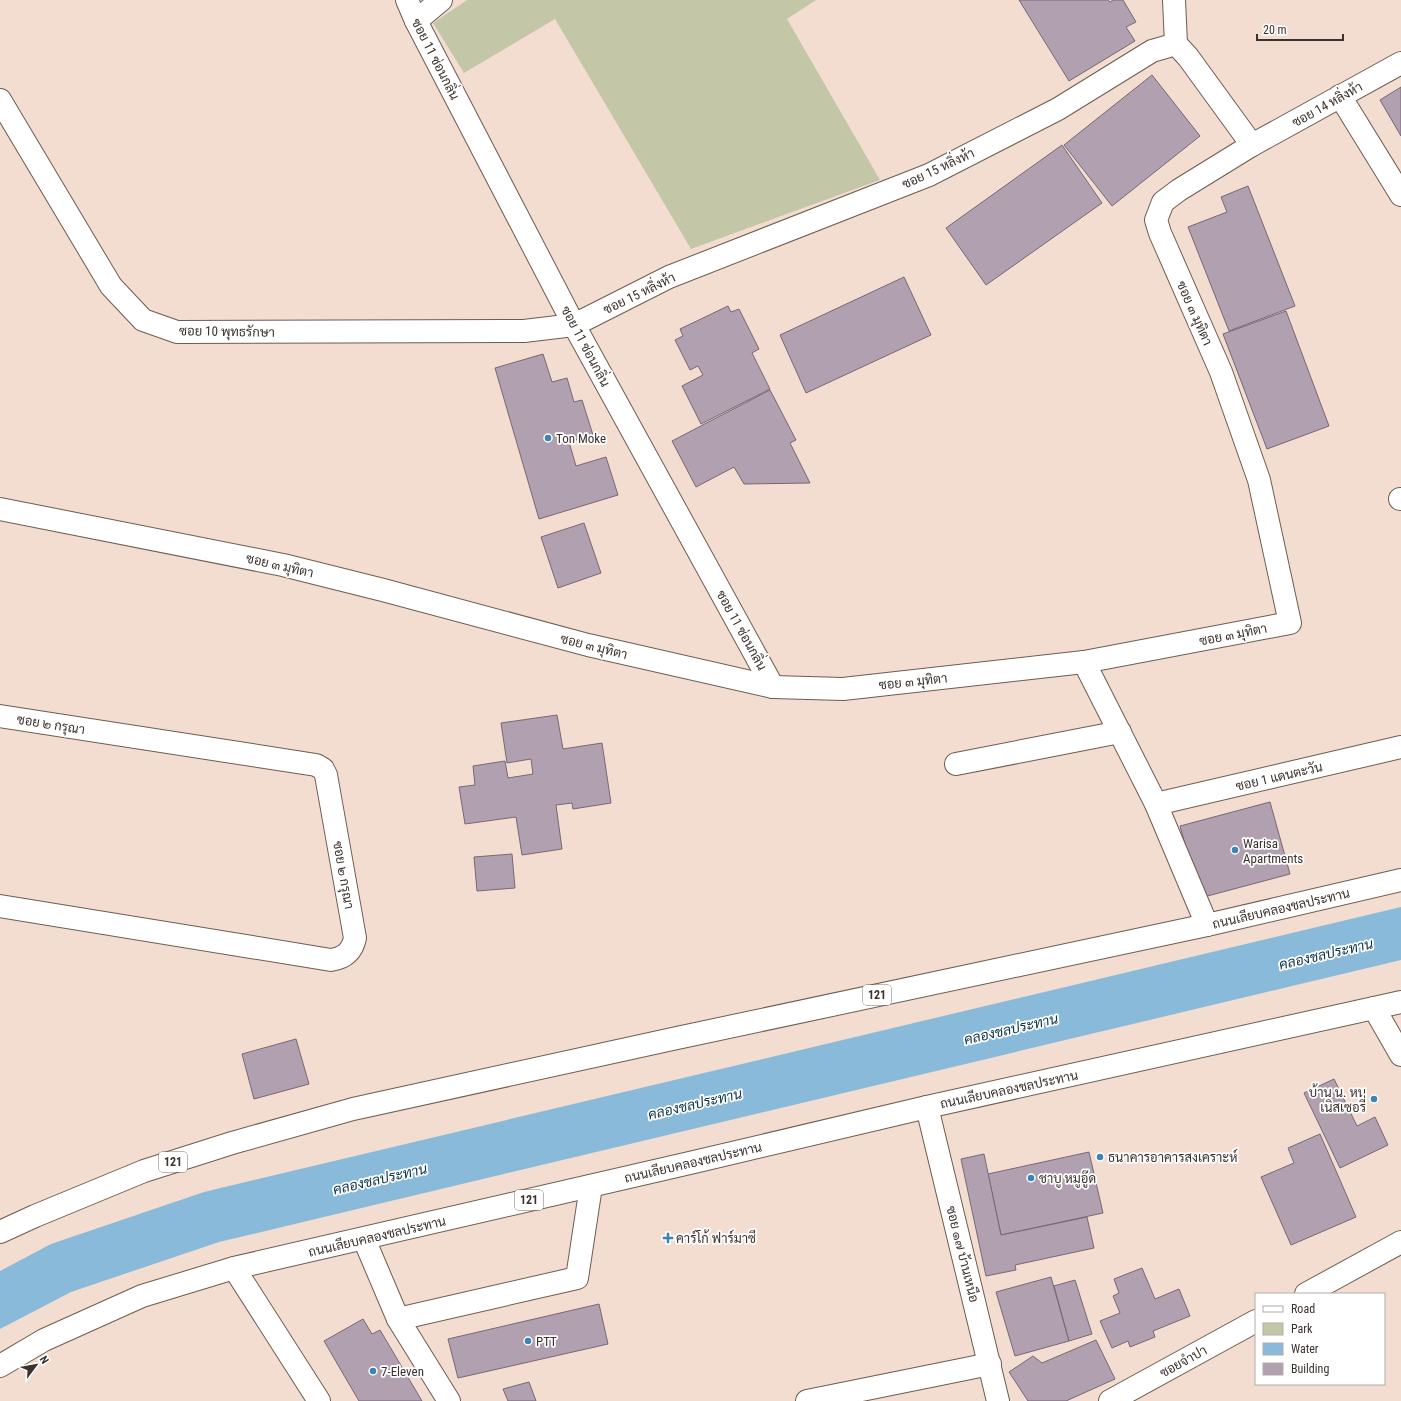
<svg xmlns="http://www.w3.org/2000/svg" width="1401" height="1401" font-family="'Roboto Condensed',Sarabun,sans-serif">
<style>
.green{fill:#c4c7a7}
.water{fill:#89bad9}
.building{fill:#b1a0b0;stroke:#776776}
.lines{fill:none;stroke-linecap:round;stroke-linejoin:round}
.minor-casing{stroke:#6e5c50;stroke-width:24}
.major-casing{stroke:#6e5c50;stroke-width:24}
.minor{stroke:#fff;stroke-width:22}
.major{stroke:#fff;stroke-width:22}
.poi-dot{fill:#3b83b8;stroke:#fff;stroke-width:1.5}
.labels{text-anchor:middle;stroke-width:3.5;stroke-linejoin:round;paint-order:stroke}
.shield{fill:#fff;stroke:#76706c;stroke-width:1}
.shield-label{font-size:12px;font-weight:bold;fill:#3b322d}
.street-label{font-size:13px;fill:#3b322d;stroke:#fff}
.poi-label{font-size:13px;fill:#3b322d;stroke:#fff;text-anchor:start}
.water-label{font-size:14px;font-style:italic;fill:#0b344a;stroke:#fff}
</style>
<rect width="100%" height="100%" fill="#f3ddd0"/>
<!-- green -->
<path class="green" d="M467,0H816L787,19L880,180L691,249L555,19L464,73L433,23Z"/>
<!-- water -->
<path class="water" d="M1401,907V960L219,1242L71,1292L0,1329V1271L51,1244L204,1192Z"/>
<!-- building -->
<g class="building">
<path d="M1019,0H1108L1110,2L1113,0H1123L1136,22L1126,27L1135,41L1069,81Z"/>
<path d="M1152,75L1200,136L1112,206L1064,145Z"/>
<path d="M1401,87V136L1380,100Z"/>
<path d="M1062,145L1102,203L986,285L946,228Z"/>
<path d="M1248,186L1295,306L1229,331L1188,227L1227,212L1221,197Z"/>
<path d="M904,277L931,335L806,393L780,335Z"/>
<path d="M728,306L731,312L739,309L759,349L752,353L770,389L701,424L682,386L703,375L698,366L690,370L675,340L683,336L680,329Z"/>
<path d="M1286,311L1329,426L1267,449L1223,334Z"/>
<path d="M543,354L552,382L567,378L574,402L582,400L593,435L569,442L576,466L606,457L618,495L539,519L495,368Z"/>
<path d="M770,390L796,440L790,443L810,483L744,484L734,467L696,487L672,441Z"/>
<path d="M584,523L601,573L558,588L541,537Z"/>
<path d="M557,715L563,749L602,743L611,803L573,809L572,803L556,805L562,849L522,855L516,817L465,824L459,787L475,785L473,766L505,761L508,778L533,774L531,759L507,763L501,723Z"/>
<path d="M1270,802L1290,874L1200,898L1180,826Z"/>
<path d="M512,854L515,888L477,891L474,857Z"/>
<path d="M296,1039L309,1084L254,1099L242,1054Z"/>
<path d="M1334,1079L1357,1126L1375,1117L1388,1145L1340,1168L1304,1093Z"/>
<path d="M1320,1134L1356,1217L1291,1245L1261,1177L1294,1163L1288,1148Z"/>
<path d="M1089,1152L1103,1213L1001,1235L988,1174Z"/>
<path d="M984,1154L1001,1235L1087,1217L1094,1248L1015,1265L1016,1270L986,1276L961,1159Z"/>
<path d="M1142,1268L1155,1299L1179,1289L1190,1316L1153,1331L1155,1337L1130,1347L1128,1341L1112,1348L1100,1321L1120,1313L1113,1296L1119,1293L1114,1279Z"/>
<path d="M1051,1277L1069,1341L1015,1356L996,1292Z"/>
<path d="M1075,1280L1092,1334L1069,1341L1054,1286Z"/>
<path d="M599,1304L608,1344L458,1378L448,1339Z"/>
<path d="M363,1319L372,1334L380,1330L422,1401H359L324,1341Z"/>
<path d="M1096,1340L1115,1379L1066,1401H1028L1009,1372L1033,1356L1042,1363Z"/>
<path d="M529,1382L536,1401H508L503,1389Z"/>
</g>
<g class="lines">
<defs>
<g id="minor">
<path d="M407,0L416,21L574,325L773,687"/>
<path d="M1174,0L1176,44"/>
<path d="M416,21L441,0"/>
<path d="M1340,96L1401,195"/>
<path d="M0,100L111,286L143,320L177,332L524,331L574,325L669,277L929,175L1058,109L1152,51L1176,44L1188,57L1252,145"/>
<path d="M1400,499H1401"/>
<path d="M0,509L283,565L383,590L588,645L773,687L843,689L1084,662L1290,623L1259,480L1221,372L1160,233L1156,220L1163,202L1179,190L1252,145L1401,63"/>
<path d="M1084,662L1156,804L1207,925"/>
<path d="M0,716L316,765L323,769L326,775L355,938C352,952 344,958 331,960L0,906"/>
<path d="M956,764L1120,732"/>
<path d="M1156,804L1401,747"/>
<path d="M1374,1008L1401,1055"/>
<path d="M927,1107L998,1401"/>
<path d="M364,1239L398,1319L577,1278L591,1186"/>
<path d="M234,1268L319,1401"/>
<path d="M1306,1294L1401,1242"/>
<path d="M398,1319L449,1401"/>
<path d="M807,1401L990,1364"/>
<path d="M1110,1401L1256,1321"/>
</g>
<g id="major">
<path d="M0,1232L35,1216L144,1171L232,1143L353,1109L677,1038L1207,925L1401,880"/>
<path d="M0,1366L44,1340L142,1296L234,1268L694,1162L927,1107L1401,1002"/>
</g>
</defs>
<!-- minor casing -->
<use href="#minor" class="minor-casing"/>
<!-- major casing -->
<use href="#major" class="major-casing"/>
<!-- minor -->
<use href="#minor" class="minor"/>
<!-- major -->
<use href="#major" class="major"/>
</g>
<!-- markers -->
<g class="poi-dot">
<circle cx="548" cy="438" r="4"/>
<circle cx="1235" cy="850" r="4"/>
<circle cx="1374" cy="1099" r="4"/>
<circle cx="1100" cy="1157" r="4"/>
<circle cx="1031" cy="1178" r="4"/>
<path d="M666 1232h4v4h4v4h-4v4h-4v-4h-4v-4h4z"/>
<circle cx="528" cy="1341" r="4"/>
<circle cx="373" cy="1371" r="4"/>
</g>
<g class="labels">
<!-- shield labels -->
<g class="shield">
<rect x="863" y="985" width="28" height="20" rx="3"/>
<rect x="159" y="1152" width="28" height="20" rx="3"/>
<rect x="515" y="1190" width="28" height="20" rx="3"/>
</g>
<g class="shield-label">
<text x="877" y="999">121</text>
<text x="173" y="1166">121</text>
<text x="529" y="1204">121</text>
</g>
<!-- street labels -->
<g class="street-label">
<text transform="translate(436 59) rotate(63)" y="5">ซอย 11 ซ่อนกลิ่น</text>
<text transform="translate(1327 104) rotate(-29)" y="5">ซอย 14 หลิ่งห้า</text>
<text transform="translate(938 168) rotate(-25)" y="5">ซอย 15 หลิ่งห้า</text>
<text transform="translate(639 293) rotate(-26)" y="5">ซอย 15 หลิ่งห้า</text>
<text transform="translate(1195 313) rotate(66)" y="5">ซอย ๓ มุทิตา</text>
<text transform="translate(227 331) rotate(1)" y="5">ซอย 10 พุทธรักษา</text>
<text transform="translate(586 346) rotate(62)" y="5">ซอย 11 ซ่อนกลิ่น</text>
<text transform="translate(280 565) rotate(13)" y="5">ซอย ๓ มุทิตา</text>
<text transform="translate(742 630) rotate(61)" y="5">ซอย 11 ซ่อนกลิ่น</text>
<text transform="translate(1233 634) rotate(-11)" y="5">ซอย ๓ มุทิตา</text>
<text transform="translate(594 646) rotate(14)" y="5">ซอย ๓ มุทิตา</text>
<text transform="translate(913 681) rotate(-6)" y="5">ซอย ๓ มุทิตา</text>
<text transform="translate(51 724) rotate(9)" y="5">ซอย ๒ กรุณา</text>
<text transform="translate(1279 776) rotate(-13)" y="5">ซอย 1 แดนตะวัน</text>
<text transform="translate(344 875) rotate(80)" y="5">ซอย ๒ กรุณา</text>
<text transform="translate(1281 908) rotate(-13)" y="5">ถนนเลียบคลองชลประทาน</text>
<text transform="translate(1009 1089) rotate(-12)" y="5">ถนนเลียบคลองชลประทาน</text>
<text transform="translate(693 1162) rotate(-13)" y="5">ถนนเลียบคลองชลประทาน</text>
<text transform="translate(377 1236) rotate(-13)" y="5">ถนนเลียบคลองชลประทาน</text>
<text transform="translate(963 1254) rotate(76)" y="5">ซอย ๑๗ บ้านเหนือ</text>
<text transform="translate(1183 1361) rotate(-29)" y="5">ซอยจำปา</text>
</g>
<!-- poi labels -->
<g class="poi-label">
<text x="556" y="443">Ton Moke</text>
<text x="1243" y="848">Warisa<tspan x="1243" dy="15">Apartments</tspan></text>
<text x="1366" y="1097" text-anchor="end">บ้าน น. หนู<tspan x="1366" dy="15">เนิสเซอรี่</tspan></text>
<text x="1108" y="1162">ธนาคารอาคารสงเคราะห์</text>
<text x="1039" y="1183">ชาบู หมูอู๊ด</text>
<text x="676" y="1243">คาร์โก้ ฟาร์มาซี</text>
<text x="536" y="1346">PTT</text>
<text x="381" y="1376">7-Eleven</text>
</g>
<!-- water labels -->
<g class="water-label">
<text transform="translate(1326 954) rotate(-13)" y="5">คลองชลประทาน</text>
<text transform="translate(1011 1029) rotate(-13)" y="5">คลองชลประทาน</text>
<text transform="translate(695 1104) rotate(-13)" y="5">คลองชลประทาน</text>
<text transform="translate(380 1179) rotate(-13)" y="5">คลองชลประทาน</text>
</g>
</g>
<!-- legend -->
<rect x="1255" y="1293" width="130" height="92" fill="#ffffff" stroke="#b1adab"/>
<rect x="1263" y="1306" width="20" height="6" fill="#ffffff" stroke="#b1adab"/>
<text x="1291" y="1313" font-size="12" fill="#3b322d">Road</text>
<rect x="1263" y="1323" width="20" height="12" fill="#c4c7a7" stroke="#b1adab"/>
<text x="1291" y="1333" font-size="12" fill="#3b322d">Park</text>
<rect x="1263" y="1343" width="20" height="12" fill="#89bad9" stroke="#b1adab"/>
<text x="1291" y="1353" font-size="12" fill="#3b322d">Water</text>
<rect x="1263" y="1363" width="20" height="12" fill="#b1a0b0" stroke="#b1adab"/>
<text x="1291" y="1373" font-size="12" fill="#3b322d">Building</text>
<!-- north arrow -->
<g transform="translate(36 1365) rotate(58)" stroke="#ffffff" stroke-width="3" paint-order="stroke">
<path d="M0-3L7 15L0 10L-7 15Z" fill="#3b322d"/>
<text y="-6" font-size="11" font-weight="bold" text-anchor="middle" fill="#3b322d">N</text>
</g>
<!-- scale -->
<path d="M1257 34v6h86v-6" fill="none" stroke="#3b322d" stroke-width="2"/>
<text x="1263" y="34" font-size="12" fill="#3b322d" stroke="#ffffff" stroke-width="3" paint-order="stroke">20 m</text>
</svg>
